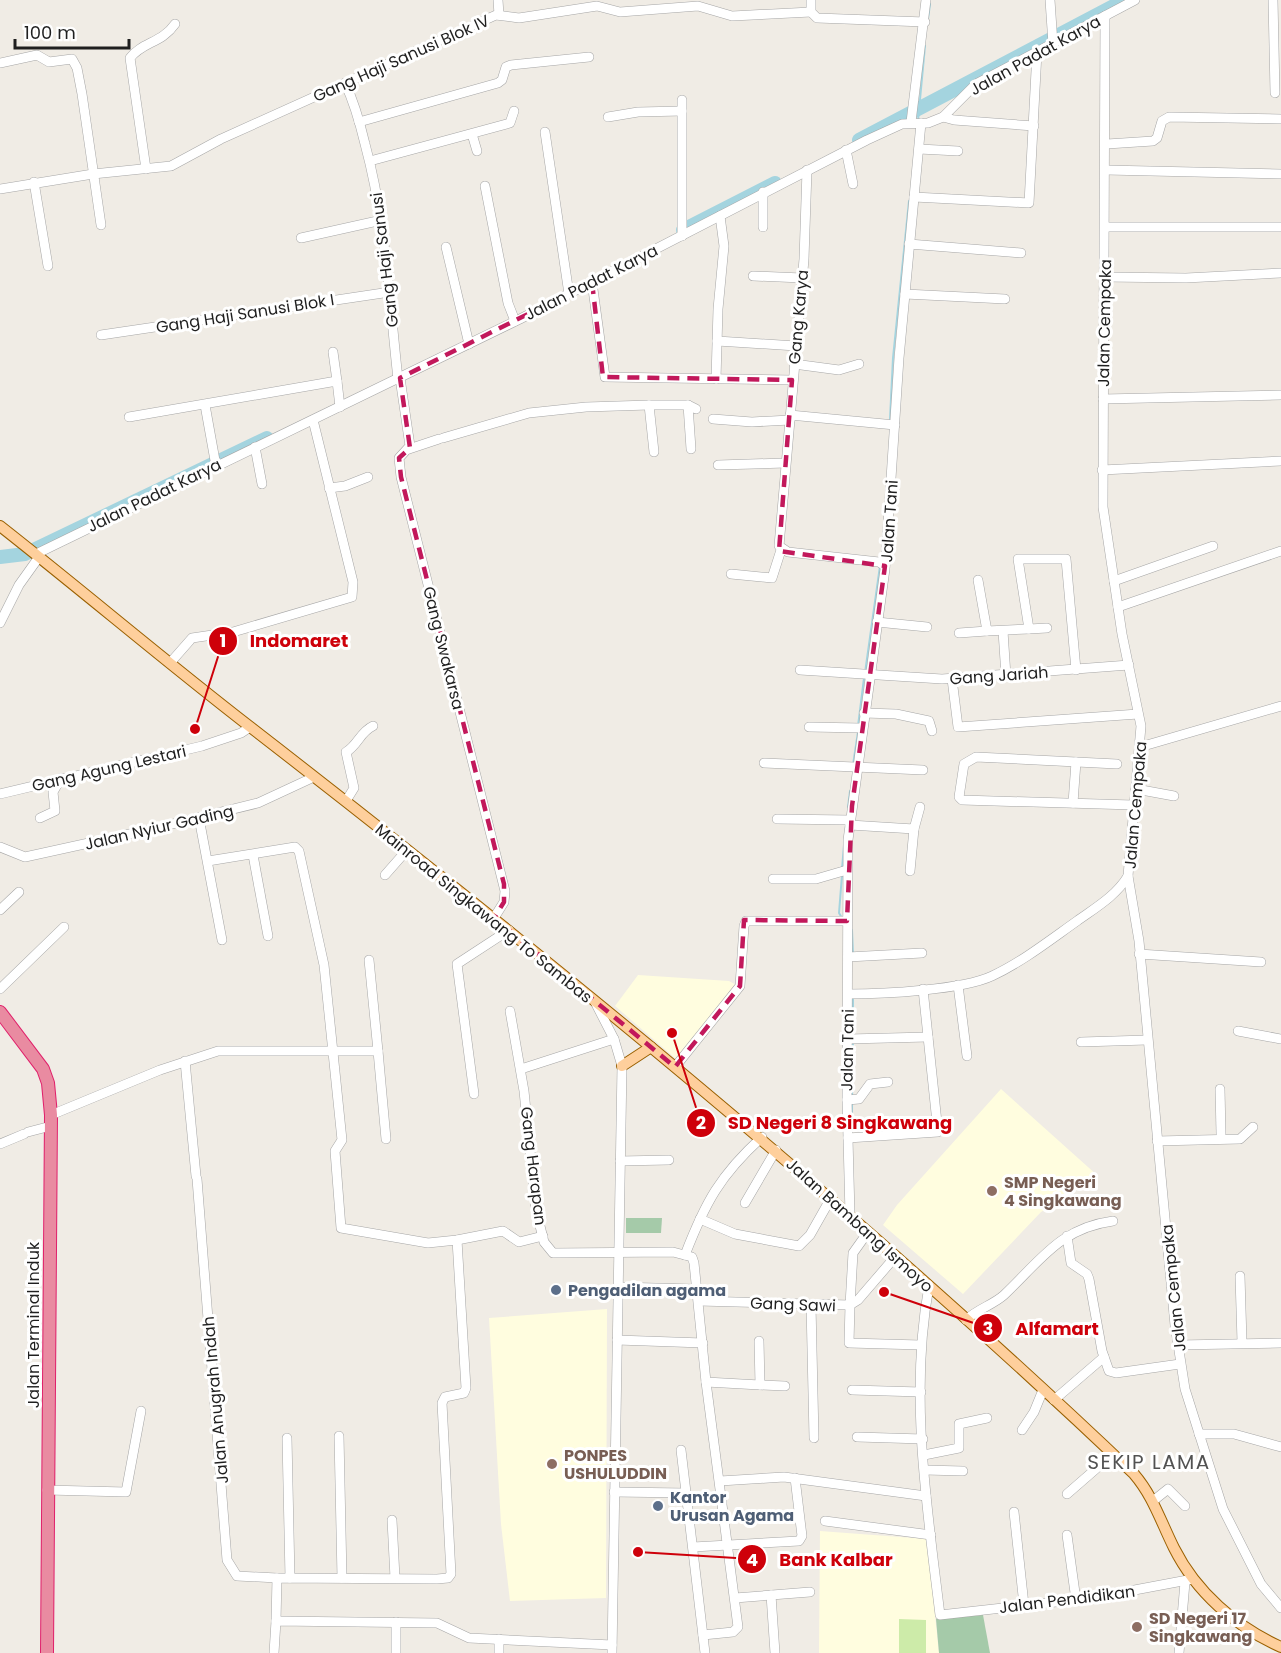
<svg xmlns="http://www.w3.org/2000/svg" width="1281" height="1653" font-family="Poppins,sans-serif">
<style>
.education{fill:#fffddf}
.grass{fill:#cdeba9}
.cemetery{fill:#a5caa9}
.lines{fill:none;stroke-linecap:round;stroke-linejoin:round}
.stream{stroke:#a4d4df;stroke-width:2}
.river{stroke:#a4d4df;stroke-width:14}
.minor-casing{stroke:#a6a6a6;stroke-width:10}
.major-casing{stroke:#9a6000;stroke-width:12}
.highway-casing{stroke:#e0206b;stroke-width:14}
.minor{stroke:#fff;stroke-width:9}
.major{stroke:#fecf9c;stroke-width:10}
.highway{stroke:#e98ba1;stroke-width:12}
.marked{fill:none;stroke:#c2185b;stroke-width:4.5;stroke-dasharray:12 8;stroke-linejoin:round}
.education-dot{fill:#8d6e63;stroke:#fff;stroke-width:2}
.service-dot{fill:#5c6f8a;stroke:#fff;stroke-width:2}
.labels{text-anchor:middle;stroke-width:6;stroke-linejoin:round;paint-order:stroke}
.street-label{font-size:16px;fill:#1f1f1f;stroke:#fff}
.education-label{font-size:16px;font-weight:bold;fill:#785e54;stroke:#fff;text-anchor:start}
.service-label{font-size:16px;font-weight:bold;fill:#4e5e75;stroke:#fff;text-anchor:start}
.quarter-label{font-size:20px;letter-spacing:1.5px;fill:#525252;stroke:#fff}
.leader{fill:none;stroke:#ce000a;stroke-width:2}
.callout-dot{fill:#ce000a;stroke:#fff;stroke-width:2}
.mark-label{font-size:18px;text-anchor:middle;font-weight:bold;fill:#fff}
.callout-label{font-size:18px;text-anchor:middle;font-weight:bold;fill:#ce000a;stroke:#fff;stroke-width:6;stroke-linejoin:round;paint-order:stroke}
</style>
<rect width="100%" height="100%" fill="#f0ece5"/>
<!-- education -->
<g class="education">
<path d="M638,975L729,981L738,986L676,1059L615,1006Z"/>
<path d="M1001,1089L1098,1176L1041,1212L963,1294L883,1225L897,1205Z"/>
<path d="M607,1309L606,1598L510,1601L501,1524L489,1318Z"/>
<path d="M820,1531L927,1539L939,1653H819Z"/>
</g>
<!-- grass -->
<path class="grass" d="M899,1619L926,1620V1653H899Z"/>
<!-- cemetery -->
<g class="cemetery">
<path d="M626,1218H662L661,1233H626Z"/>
<path d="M983,1615L990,1653H939L936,1619Z"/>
</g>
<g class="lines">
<!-- stream -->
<g class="stream">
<path d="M928,19L930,4"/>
<path d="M918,121L925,46"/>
<path d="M890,419L893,358L909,201"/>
<path d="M865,673L880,566"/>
<path d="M858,726L864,678"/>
<path d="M853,765L858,732"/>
<path d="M848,807L850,791"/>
<path d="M842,869L844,845"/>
<path d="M842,875L839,913L842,918"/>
<path d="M852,930L853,954"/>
<path d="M853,1035V996"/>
<path d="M852,1098L853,1041"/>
<path d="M852,1113V1104"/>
</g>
<!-- river -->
<g class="river">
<path d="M859,140L1125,0"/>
<path d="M683,230L775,183"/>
<path d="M0,557L25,554L267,438"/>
</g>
<defs>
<g id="minor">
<path d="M498,0L499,15"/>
<path d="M811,0V12L817,18L925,22"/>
<path d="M1050,0L1053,44"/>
<path d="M1273,0L1275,93"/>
<path d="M1105,16L1103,507L1122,634L1141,726L1128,876L1139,941L1175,1325L1185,1389L1223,1509L1261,1584L1281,1608"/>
<path d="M0,63L37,55L49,62L72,59L77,68L82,94L101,225"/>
<path d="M345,83C354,102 360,123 365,144C386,221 389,299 398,379"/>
<path d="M608,117L638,112L682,111"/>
<path d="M943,117L954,120L1034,126"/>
<path d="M359,122L498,83L502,80L506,67L511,65L589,57"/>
<path d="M911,122L926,0"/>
<path d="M545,132L569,294"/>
<path d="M472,134L477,151"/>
<path d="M1107,144L1153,141L1157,138L1162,121L1169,117L1281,119"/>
<path d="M919,149L958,151"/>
<path d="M846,150L853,184"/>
<path d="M370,161L510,123L514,111"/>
<path d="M146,169L130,58C142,42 162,43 175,24"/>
<path d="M807,170L804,259L779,546L788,552L879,562L885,566"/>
<path d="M1106,170L1281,174"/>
<path d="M34,182L48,266"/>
<path d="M485,186L508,303L515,321"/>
<path d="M0,189L93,174L171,166L221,139L496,15L519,18L597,6L620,12L698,6L732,16L811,12"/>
<path d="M914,197L1029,203L1037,52"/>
<path d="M763,227V192"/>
<path d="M1106,227H1281"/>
<path d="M682,236V100"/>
<path d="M301,238L382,220"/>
<path d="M909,244L1021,253"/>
<path d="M446,247L469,344"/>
<path d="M753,276L802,278"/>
<path d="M1105,277L1186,278L1281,273"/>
<path d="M592,282L605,377L792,380"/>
<path d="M905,294L1005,299"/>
<path d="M101,335L390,292"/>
<path d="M717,341L796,346"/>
<path d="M333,352L337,381"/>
<path d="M794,364L839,370L859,364"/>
<path d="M400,378L410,446L399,458L401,477L505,891L504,902L494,918"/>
<path d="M716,379L718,309L724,246L720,216"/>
<path d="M1103,399L1281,395"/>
<path d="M205,405L216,466"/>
<path d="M649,405L654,452"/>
<path d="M688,405L691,449"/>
<path d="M790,415L895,425"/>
<path d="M129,417L331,382L337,381L340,407"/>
<path d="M713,419L752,422L790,420"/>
<path d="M443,438L529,413L586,407L649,405H688L696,409"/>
<path d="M255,447L262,484"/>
<path d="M409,449L439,439"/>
<path d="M718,465L785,463"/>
<path d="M1102,470L1281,461"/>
<path d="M329,488L345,486L368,477"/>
<path d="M36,554L520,319L867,140L902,124L928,123L943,117L976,84L1135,0"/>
<path d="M731,574L772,578L781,550"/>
<path d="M978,580L987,631L1029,629"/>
<path d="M1114,581L1213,546"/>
<path d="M1118,607L1281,551"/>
<path d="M877,622L927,627"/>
<path d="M0,623L19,585L39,557"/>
<path d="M1047,628L1029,629L1018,559H1066L1076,670"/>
<path d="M1003,631L1006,676"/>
<path d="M959,633L987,631"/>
<path d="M170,663L192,638L233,632L352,597L353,582L313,420"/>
<path d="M800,670L942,679L1129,665"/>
<path d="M952,679L958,727L1138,714"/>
<path d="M864,713L896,714L929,721L932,731"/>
<path d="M809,727L861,728"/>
<path d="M1140,747L1281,706"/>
<path d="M764,763L923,770"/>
<path d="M1117,764L976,757L964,764L959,797L962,800L1133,805"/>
<path d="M1136,789L1174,796"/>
<path d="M0,794L202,746L241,733L250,727"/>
<path d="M346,801L354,788L346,752C358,745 360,732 373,726"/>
<path d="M1073,803L1076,762"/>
<path d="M40,818L55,811L53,792L61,778"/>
<path d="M199,818L222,940"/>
<path d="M777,819L850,820"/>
<path d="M850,825L914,829L920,807"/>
<path d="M0,847L25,857L148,830L258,803L314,777"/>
<path d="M253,855L268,936"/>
<path d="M208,861L295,847L299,851L324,965L342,1140L335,1151L341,1228L428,1243L457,1240L503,1231L519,1242L543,1236"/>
<path d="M910,871L914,829"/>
<path d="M385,875L407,850"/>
<path d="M773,879H816L847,870"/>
<path d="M0,910L19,892"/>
<path d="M1139,954L1261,962"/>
<path d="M848,957L922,953"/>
<path d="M958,985L967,1056"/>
<path d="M0,989L64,927"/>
<path d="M848,994C883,994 962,990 992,976C1022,962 1050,940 1077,921C1095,908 1116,896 1128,876"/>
<path d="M595,1002L614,1039L622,1066L612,1653"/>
<path d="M510,1011L524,1091L536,1210L544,1242L553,1253L673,1252L692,1257L694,1263L706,1382L738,1627L733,1632L703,1635"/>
<path d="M1238,1031L1281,1039"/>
<path d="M848,1039L928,1037"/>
<path d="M1081,1042L1147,1040"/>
<path d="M378,1051L386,1139"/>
<path d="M185,1061L196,1176"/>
<path d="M675,1067L740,986L744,926L746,921H847"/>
<path d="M521,1069L614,1039"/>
<path d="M1220,1089L1221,1134"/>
<path d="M474,1094L457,964L509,930"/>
<path d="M847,1100L859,1099L870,1084L888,1082"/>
<path d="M51,1115L160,1070L218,1051H378L369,960"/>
<path d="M28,1132L51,1126"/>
<path d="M848,1138L938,1132L923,989"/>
<path d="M1157,1141L1240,1139L1253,1127"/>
<path d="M0,1144L24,1134"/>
<path d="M620,1161L669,1160"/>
<path d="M197,1179L227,1560L237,1576L277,1578"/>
<path d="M745,1203L776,1150"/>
<path d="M850,1215L847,1100L848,840L885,569L899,358L921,123"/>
<path d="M700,1219L735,1234L799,1246L810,1235L831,1198"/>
<path d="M1067,1236L1071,1263L1087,1274L1089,1279L1102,1351L1109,1371L1116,1373L1180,1364"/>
<path d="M685,1255C705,1203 720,1175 762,1137"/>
<path d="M895,1257L858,1300L850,1305L849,1343L921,1345"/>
<path d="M1240,1276L1242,1342"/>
<path d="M929,1286C909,1394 927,1507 940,1615L1092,1598L1193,1579"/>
<path d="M618,1287L693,1289"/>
<path d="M699,1301L850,1305L853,1253L868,1232"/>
<path d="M811,1305L814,1438"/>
<path d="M966,1320C977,1309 993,1305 1004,1295C1041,1260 1060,1228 1113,1221"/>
<path d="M617,1340L703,1343"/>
<path d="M1178,1345L1281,1343"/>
<path d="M706,1382L760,1385L759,1341"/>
<path d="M760,1385L785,1386"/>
<path d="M852,1390L921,1392"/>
<path d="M1054,1400L1104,1357"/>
<path d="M1022,1430L1034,1412L1043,1390"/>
<path d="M1199,1434H1234L1281,1447"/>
<path d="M339,1436L342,1578"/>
<path d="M857,1437L923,1439"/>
<path d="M287,1438L290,1578"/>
<path d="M681,1450L705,1653"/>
<path d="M924,1455L959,1448V1424L987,1418"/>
<path d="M925,1470L963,1471"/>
<path d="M720,1481L784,1477L926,1496"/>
<path d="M47,1490L126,1492L141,1411"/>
<path d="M614,1492L686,1493"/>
<path d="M1067,1494L1113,1454"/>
<path d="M1153,1501L1168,1489L1185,1506"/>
<path d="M1014,1512L1024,1605"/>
<path d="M392,1520L395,1578"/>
<path d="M825,1521L931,1535"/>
<path d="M1067,1535L1076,1600"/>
<path d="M693,1547L799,1541L802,1536L795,1478"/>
<path d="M771,1595L775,1653"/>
<path d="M735,1598L810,1592"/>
<path d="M276,1621L277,1578L437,1579L448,1578L451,1574L442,1403L445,1397L464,1393L466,1388L457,1240"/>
<path d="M499,1639V1653"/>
<path d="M274,1653L276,1621L437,1623L469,1638L612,1645"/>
<path d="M396,1653V1622"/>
<path d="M1179,1653L1185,1582"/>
</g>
<g id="major">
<path d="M0,526C84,592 165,661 249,726C555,963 853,1207 1134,1474C1153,1496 1161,1522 1174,1548C1196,1592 1236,1627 1281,1647"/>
<path d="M622,1066L651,1047"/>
</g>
<path id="highway" d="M0,1012L43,1069L48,1083L51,1115L47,1653"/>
</defs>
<!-- minor casing -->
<use href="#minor" class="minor-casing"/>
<!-- major casing -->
<use href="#major" class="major-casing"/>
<!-- highway casing -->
<use href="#highway" class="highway-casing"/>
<!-- minor -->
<use href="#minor" class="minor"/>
<!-- major -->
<use href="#major" class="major"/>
<!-- highway -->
<use href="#highway" class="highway"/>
</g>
<!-- marked area -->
<path class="marked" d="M592,282L603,377L792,380L779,551L885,566L852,806L847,921L744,920L740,986L675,1067L494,918L504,902V884L401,477L399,458L410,448L400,378Z"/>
<!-- markers -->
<g class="education-dot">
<circle cx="992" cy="1191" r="6"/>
<circle cx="552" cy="1464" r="6"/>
<circle cx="1137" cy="1627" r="6"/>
</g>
<g class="service-dot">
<circle cx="556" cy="1290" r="6"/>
<circle cx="658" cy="1506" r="6"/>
</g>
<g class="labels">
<!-- street labels -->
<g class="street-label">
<text transform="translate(1035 55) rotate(-29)" y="6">Jalan Padat Karya</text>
<text transform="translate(401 58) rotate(-24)" y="6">Gang Haji Sanusi Blok IV</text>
<text transform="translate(384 260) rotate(-97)" y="6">Gang Haji Sanusi</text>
<text transform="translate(591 282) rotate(-27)" y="6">Jalan Padat Karya</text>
<text transform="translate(245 313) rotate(-9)" y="6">Gang Haji Sanusi Blok I</text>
<text transform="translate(798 317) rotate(-85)" y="6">Gang Karya</text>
<text transform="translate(1104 323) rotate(-89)" y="6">Jalan Cempaka</text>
<text transform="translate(154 495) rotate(-26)" y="6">Jalan Padat Karya</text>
<text transform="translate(889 521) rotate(-86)" y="6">Jalan Tani</text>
<text transform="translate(444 648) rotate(76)" y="6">Gang Swakarsa</text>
<text transform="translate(999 675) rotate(-4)" y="6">Gang Jariah</text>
<text transform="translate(109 768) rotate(-13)" y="6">Gang Agung Lestari</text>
<text transform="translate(1135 805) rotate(-85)" y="6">Jalan Cempaka</text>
<text transform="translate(159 827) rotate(-13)" y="6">Jalan Nyiur Gading</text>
<text transform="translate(484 913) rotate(39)" y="6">Mainroad Singkawang To Sambas</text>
<text transform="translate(847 1050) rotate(-89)" y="6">Jalan Tani</text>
<text transform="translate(534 1166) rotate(83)" y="6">Gang Harapan</text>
<text transform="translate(860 1225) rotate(42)" y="6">Jalan Bambang Ismoyo</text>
<text transform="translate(1173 1288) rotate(-96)" y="6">Jalan Cempaka</text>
<text transform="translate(793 1304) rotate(2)" y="6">Gang Sawi</text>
<text transform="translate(33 1325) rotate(-90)" y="6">Jalan Terminal Induk</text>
<text transform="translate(215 1400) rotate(-95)" y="6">Jalan Anugrah Indah</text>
<text transform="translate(1067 1599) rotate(-7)" y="6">Jalan Pendidikan</text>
</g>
<!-- education labels -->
<g class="education-label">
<text x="1004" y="1188">SMP Negeri<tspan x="1004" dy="18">4 Singkawang</tspan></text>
<text x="564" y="1461">PONPES<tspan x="564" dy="18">USHULUDDIN</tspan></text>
<text x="1149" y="1624">SD Negeri 17<tspan x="1149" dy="18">Singkawang</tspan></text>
</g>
<!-- service labels -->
<g class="service-label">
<text x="568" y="1296">Pengadilan agama</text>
<text x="670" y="1503">Kantor<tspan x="670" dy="18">Urusan Agama</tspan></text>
</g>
<!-- quarter labels -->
<g class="quarter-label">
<text x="1149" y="1469">SEKIP LAMA</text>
</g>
</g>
<!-- callouts -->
<path class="leader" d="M195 729L223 641M672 1033L701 1123M884 1292L988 1328M638 1552L752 1559"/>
<g class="callout-dot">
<circle cx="195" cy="729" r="6"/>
<circle cx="672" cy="1033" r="6"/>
<circle cx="884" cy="1292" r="6"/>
<circle cx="638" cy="1552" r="6"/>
<circle cx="223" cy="641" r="15"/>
<circle cx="701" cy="1123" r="15"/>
<circle cx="988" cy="1328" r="15"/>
<circle cx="752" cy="1559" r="15"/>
</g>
<g class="mark-label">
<text x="223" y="647">1</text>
<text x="701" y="1129">2</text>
<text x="988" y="1335">3</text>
<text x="752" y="1566">4</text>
</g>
<g class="callout-label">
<text x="299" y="647">Indomaret</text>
<text x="840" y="1129">SD Negeri 8 Singkawang</text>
<text x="1057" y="1335">Alfamart</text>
<text x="836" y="1566">Bank Kalbar</text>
</g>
<!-- scale -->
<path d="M15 39v9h114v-9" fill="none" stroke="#1f1f1f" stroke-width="3"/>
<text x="24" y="39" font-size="18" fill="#1f1f1f" stroke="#ffffff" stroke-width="4.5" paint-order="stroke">100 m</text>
</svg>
